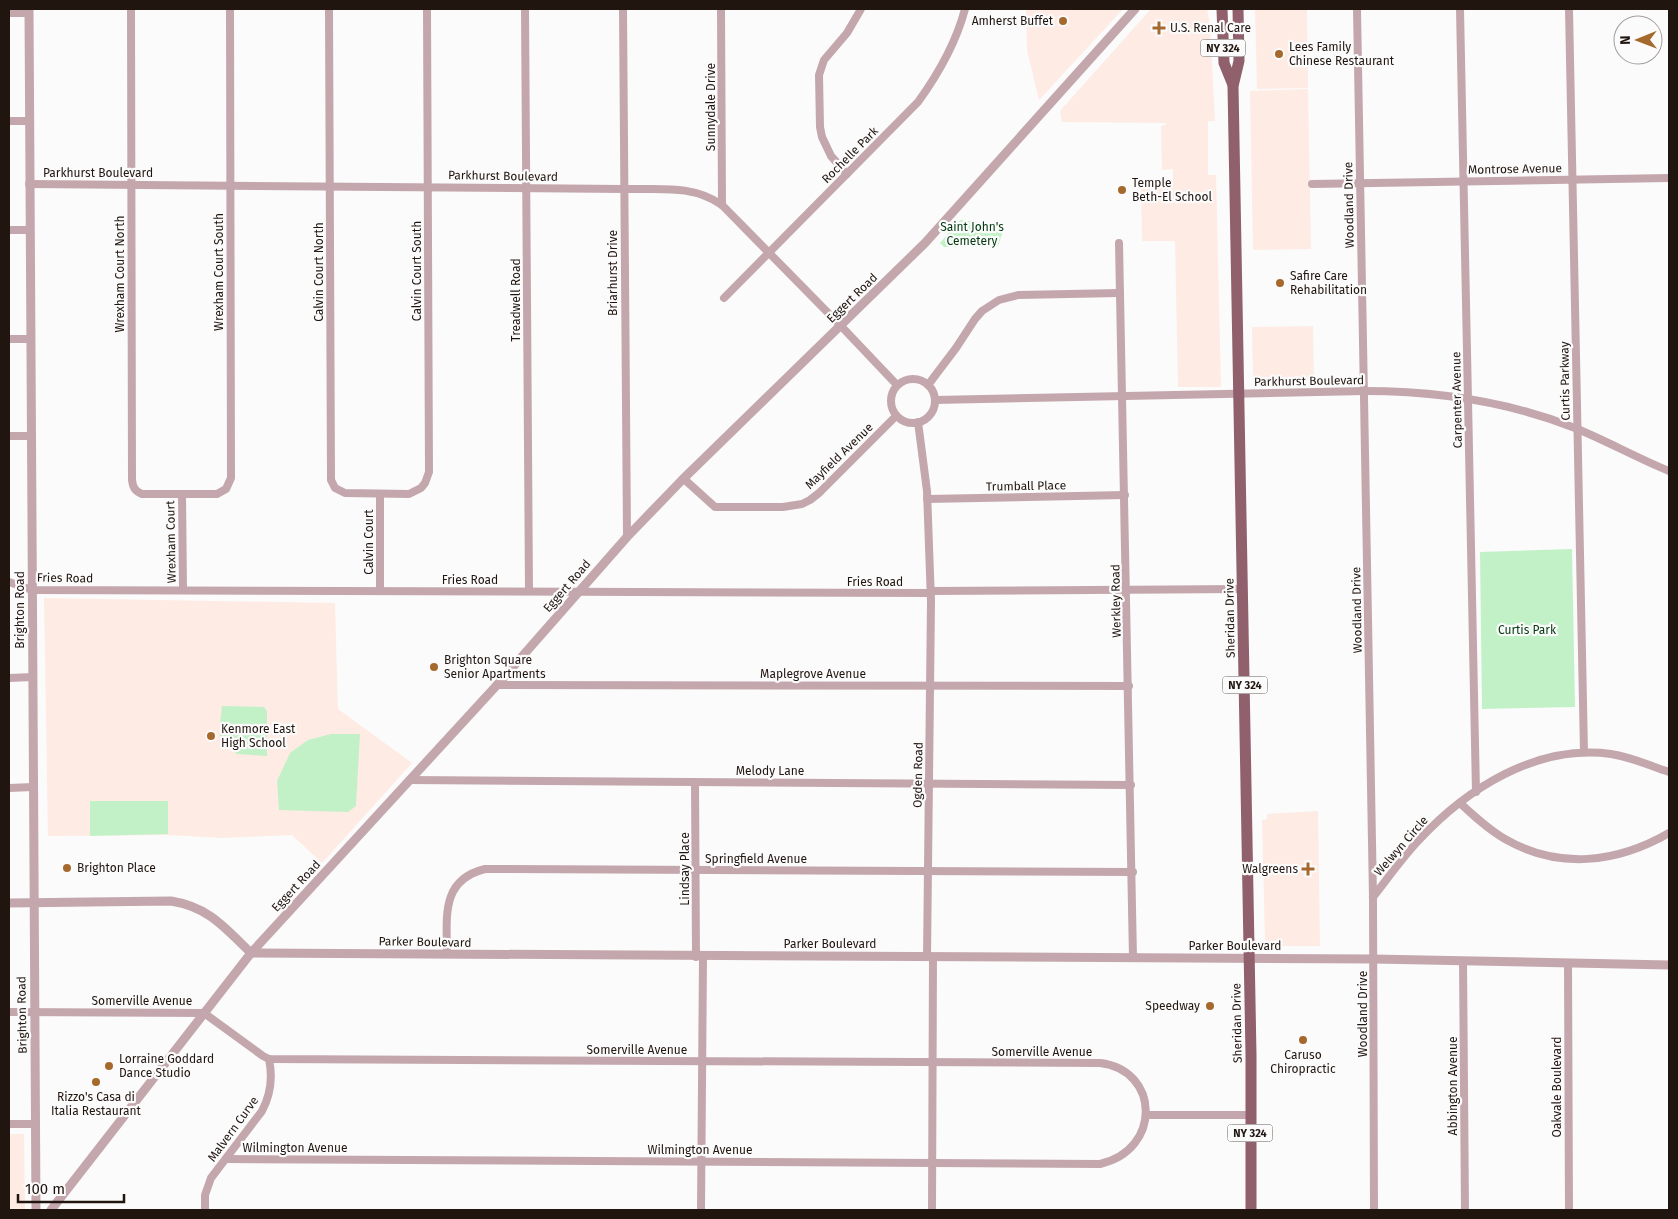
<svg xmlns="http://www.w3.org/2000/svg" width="1678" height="1219" font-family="'Fira Sans',sans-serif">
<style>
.built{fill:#feebe4}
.green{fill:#c3f1c7}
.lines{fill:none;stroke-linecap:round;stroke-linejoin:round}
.minor{stroke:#c4a7ad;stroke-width:8}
.tertiary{stroke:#c4a7ad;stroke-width:9}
.primary{stroke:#91606d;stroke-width:11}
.poi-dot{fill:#a6692d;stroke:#fbfbfb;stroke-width:2}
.labels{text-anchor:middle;stroke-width:4.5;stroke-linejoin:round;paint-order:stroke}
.shield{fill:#fbfbfb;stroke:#625a56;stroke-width:1}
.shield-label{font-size:11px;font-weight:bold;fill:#21150f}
.poi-label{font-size:12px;fill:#21150f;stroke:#fbfbfb;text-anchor:start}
.street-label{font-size:12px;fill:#21150f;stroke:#fbfbfb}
.park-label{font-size:12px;fill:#033911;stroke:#fbfbfb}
</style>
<rect width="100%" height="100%" fill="#fbfbfb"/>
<!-- built -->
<g class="built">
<path d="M1026,9H1123L1039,100L1027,50Z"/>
<path d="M1151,9H1207L1210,25L1215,121H1208V175H1216L1221,387H1178L1175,241H1142L1141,188L1173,187V169L1162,170L1161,126L1165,125L1166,123L1062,122L1060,111Z"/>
<path d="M1255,9H1307L1308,88L1257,89Z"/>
<path d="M1308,89L1311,249L1253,250L1250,91Z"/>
<path d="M1313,326L1314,379L1253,380L1252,327Z"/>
<path d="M44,598L335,603L338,709L412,763L322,863L292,835L223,838L168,835L48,836Z"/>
<path d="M1318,811L1320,946H1271L1265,940L1262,820L1267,819V814Z"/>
<path d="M9,1134H24L25,1210H9Z"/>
</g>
<!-- green -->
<g class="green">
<path d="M960,220L1005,225L998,246L944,247L940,243Z"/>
<path d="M1572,549L1575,707L1482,709L1480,552Z"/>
<path d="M222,706L264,707L267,711V756L237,754L220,740V724Z"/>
<path d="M331,734H360L356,806L348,812L279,810L277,781L290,753L308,740Z"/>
<path d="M90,801H168V834L90,836Z"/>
</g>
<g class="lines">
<!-- minor -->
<g class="minor">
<path d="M131,9L132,480C133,488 135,491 142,494H217L226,489L231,478L230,9"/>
<path d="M329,9L331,480L335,488L345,493L409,494L421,488L425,483L429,472L427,9"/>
<path d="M525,9L529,591"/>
<path d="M623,9L627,537"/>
<path d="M721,9L722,205"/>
<path d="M1357,9L1373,897L1374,1210"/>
<path d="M1460,9L1476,792"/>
<path d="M1569,9L1584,752"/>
<path d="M9,13H29"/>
<path d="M9,121H30"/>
<path d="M847,174L831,156L822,137L820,127L819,75L824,60L847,33L861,9"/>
<path d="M29,184L624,189C659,190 692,184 722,205L841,326L897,385"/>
<path d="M1312,184L1669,178"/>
<path d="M9,230H30"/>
<path d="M1119,243L1133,958"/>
<path d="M724,298L918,102C939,73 956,43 965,9"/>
<path d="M9,339H31"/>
<circle cx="913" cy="401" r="22"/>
<path d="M928,385L956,348L975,319L982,311L999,300L1018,295L1120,293"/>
<path d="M935,400L1365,391C1437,391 1507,401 1575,428C1607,441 1637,458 1669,471"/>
<path d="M918,422L927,491L931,601L927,957"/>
<path d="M9,436H32"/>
<path d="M684,479L715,507H783L802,504L810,500L819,493L896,416"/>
<path d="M182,494L183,590"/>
<path d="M927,499L1125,495"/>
<path d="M9,582L32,590L931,593"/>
<path d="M380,591V494"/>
<path d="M931,591L1243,589"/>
<path d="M9,678L33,677"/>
<path d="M497,685L1129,686"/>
<path d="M410,780L1131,785"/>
<path d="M695,782L696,957"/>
<path d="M9,788L33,787"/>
<path d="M1460,803C1474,816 1489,830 1505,839C1559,870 1617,863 1669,833"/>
<path d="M1373,897C1388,878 1402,858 1418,841C1467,788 1537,744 1611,754C1632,757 1650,766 1669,772"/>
<path d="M447,954C447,918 440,880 485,869L1133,872"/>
<path d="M1463,961L1465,1210"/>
<path d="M1568,963L1569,1210"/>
<path d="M9,1012L204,1013L263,1056L269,1059L1100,1063C1160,1070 1162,1150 1100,1164L226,1159"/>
<path d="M1146,1115H1250"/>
<path d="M9,1124H35"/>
<path d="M205,1210V1195L211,1178L262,1111C271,1094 273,1078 269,1059"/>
<path d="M701,1210L703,957"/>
<path d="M932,1210L933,957"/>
</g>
<!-- tertiary -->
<g class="tertiary">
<path d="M29,9L36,1210"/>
<path d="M9,903L171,901C209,907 225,928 251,953L1374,959L1669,965"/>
<path d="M51,1210L251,953L497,685L627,537L682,480L925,243L1135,9"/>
</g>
<!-- primary -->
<g class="primary">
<path d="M1222,9L1224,63L1233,85"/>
<path d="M1238,9L1239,61L1233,86L1251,1055V1210"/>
</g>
</g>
<!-- markers -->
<g class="poi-dot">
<circle cx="1063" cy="21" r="5"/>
<path d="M1156.5 20.5h5v5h5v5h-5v5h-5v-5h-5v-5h5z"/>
<circle cx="1279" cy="54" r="5"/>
<circle cx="1122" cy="190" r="5"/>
<circle cx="1280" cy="283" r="5"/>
<circle cx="434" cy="667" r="5"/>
<circle cx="211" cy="736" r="5"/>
<circle cx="67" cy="868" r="5"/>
<path d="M1305.5 861.5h5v5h5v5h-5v5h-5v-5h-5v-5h5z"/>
<circle cx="1210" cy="1006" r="5"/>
<circle cx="1303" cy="1040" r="5"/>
<circle cx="109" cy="1066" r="5"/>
<circle cx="96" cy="1082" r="5"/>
</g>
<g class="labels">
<!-- shield labels -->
<g class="shield">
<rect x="1200.5" y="39.5" width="45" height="17" rx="4"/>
<rect x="1222.5" y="676.5" width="45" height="17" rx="4"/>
<rect x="1227.5" y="1124.5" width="45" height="17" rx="4"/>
</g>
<g class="shield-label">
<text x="1223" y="52">NY 324</text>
<text x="1245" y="689">NY 324</text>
<text x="1250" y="1137">NY 324</text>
</g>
<!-- poi labels -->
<g class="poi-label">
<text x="1053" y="25" text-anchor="end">Amherst Buffet</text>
<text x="1170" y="32">U.S. Renal Care</text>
<text x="1289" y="51">Lees Family<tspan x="1289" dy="14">Chinese Restaurant</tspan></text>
<text x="1132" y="187">Temple<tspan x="1132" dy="14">Beth-El School</tspan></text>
<text x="1290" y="280">Safire Care<tspan x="1290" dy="14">Rehabilitation</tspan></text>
<text x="444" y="664">Brighton Square<tspan x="444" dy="14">Senior Apartments</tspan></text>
<text x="221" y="733">Kenmore East<tspan x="221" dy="14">High School</tspan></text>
<text x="77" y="872">Brighton Place</text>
<text x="1298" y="873" text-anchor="end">Walgreens</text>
<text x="1200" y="1010" text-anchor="end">Speedway</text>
<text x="1303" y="1059" text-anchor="middle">Caruso<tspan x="1303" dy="14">Chiropractic</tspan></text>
<text x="119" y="1063">Lorraine Goddard<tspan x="119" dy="14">Dance Studio</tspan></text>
<text x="96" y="1101" text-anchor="middle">Rizzo's Casa di<tspan x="96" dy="14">Italia Restaurant</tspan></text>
</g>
<!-- street labels -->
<g class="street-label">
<text transform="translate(711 107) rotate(-90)" y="4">Sunnydale Drive</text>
<text transform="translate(850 155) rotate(-45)" y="4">Rochelle Park</text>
<text transform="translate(1515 169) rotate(-1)" y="4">Montrose Avenue</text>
<text x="98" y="177">Parkhurst Boulevard</text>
<text transform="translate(503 176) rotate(1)" y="4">Parkhurst Boulevard</text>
<text transform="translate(1349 205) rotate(-91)" y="4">Woodland Drive</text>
<text transform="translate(417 271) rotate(-90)" y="4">Calvin Court South</text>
<text transform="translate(219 272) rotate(-90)" y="4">Wrexham Court South</text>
<text transform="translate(319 272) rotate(-90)" y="4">Calvin Court North</text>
<text transform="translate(613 273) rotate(-90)" y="4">Briarhurst Drive</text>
<text transform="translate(120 274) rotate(-90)" y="4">Wrexham Court North</text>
<text transform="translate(852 298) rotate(-44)" y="4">Eggert Road</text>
<text transform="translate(516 300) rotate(-90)" y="4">Treadwell Road</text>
<text transform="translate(1309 381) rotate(-1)" y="4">Parkhurst Boulevard</text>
<text transform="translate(1565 381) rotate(-91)" y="4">Curtis Parkway</text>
<text transform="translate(1457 400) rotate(-91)" y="4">Carpenter Avenue</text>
<text transform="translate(839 456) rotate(-44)" y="4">Mayfield Avenue</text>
<text transform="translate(1026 486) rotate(-1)" y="4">Trumball Place</text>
<text transform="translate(171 542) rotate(-91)" y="4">Wrexham Court</text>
<text transform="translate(369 542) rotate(-90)" y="4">Calvin Court</text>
<text transform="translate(65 578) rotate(1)" y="4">Fries Road</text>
<text x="470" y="584">Fries Road</text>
<text x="875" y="586">Fries Road</text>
<text transform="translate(567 586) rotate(-49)" y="4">Eggert Road</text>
<text transform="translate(1116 601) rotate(-91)" y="4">Werkley Road</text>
<text transform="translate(20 610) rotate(-90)" y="4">Brighton Road</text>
<text transform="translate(1357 610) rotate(-91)" y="4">Woodland Drive</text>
<text transform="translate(1230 618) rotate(-91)" y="4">Sheridan Drive</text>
<text x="813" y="678">Maplegrove Avenue</text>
<text x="770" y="775">Melody Lane</text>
<text transform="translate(918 775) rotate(-89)" y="4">Ogden Road</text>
<text transform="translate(1401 846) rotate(-49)" y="4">Welwyn Circle</text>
<text x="756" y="863">Springfield Avenue</text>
<text transform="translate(685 869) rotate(-90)" y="4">Lindsay Place</text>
<text transform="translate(296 886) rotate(-47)" y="4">Eggert Road</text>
<text transform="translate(425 942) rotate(1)" y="4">Parker Boulevard</text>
<text x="830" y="948">Parker Boulevard</text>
<text x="1235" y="950">Parker Boulevard</text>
<text x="142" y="1005">Somerville Avenue</text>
<text transform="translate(1363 1014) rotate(-90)" y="4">Woodland Drive</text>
<text transform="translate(22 1015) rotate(-91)" y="4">Brighton Road</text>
<text transform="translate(1237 1023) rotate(-91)" y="4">Sheridan Drive</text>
<text x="637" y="1054">Somerville Avenue</text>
<text x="1042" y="1056">Somerville Avenue</text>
<text transform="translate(1453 1086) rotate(-90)" y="4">Abbington Avenue</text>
<text transform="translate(1557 1087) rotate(-90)" y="4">Oakvale Boulevard</text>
<text transform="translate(233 1129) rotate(-54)" y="4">Malvern Curve</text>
<text x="295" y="1152">Wilmington Avenue</text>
<text x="700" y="1154">Wilmington Avenue</text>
</g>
<!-- park labels -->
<g class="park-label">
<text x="972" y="231">Saint John's<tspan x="972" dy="14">Cemetery</tspan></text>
<text x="1527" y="634">Curtis Park</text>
</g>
</g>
<!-- border -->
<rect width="1678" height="1219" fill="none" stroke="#21150f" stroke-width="20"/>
<!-- north arrow -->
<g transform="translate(1638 40) rotate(269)"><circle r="24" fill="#fbfbfb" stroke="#a49f9d"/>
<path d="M0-4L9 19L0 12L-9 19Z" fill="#a6692d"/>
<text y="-8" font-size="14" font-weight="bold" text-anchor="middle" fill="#21150f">N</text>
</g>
<!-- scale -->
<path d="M18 1194v8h106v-8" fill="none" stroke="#21150f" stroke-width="2.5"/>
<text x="25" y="1194" font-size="15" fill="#21150f" stroke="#fbfbfb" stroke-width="4" paint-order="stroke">100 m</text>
</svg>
